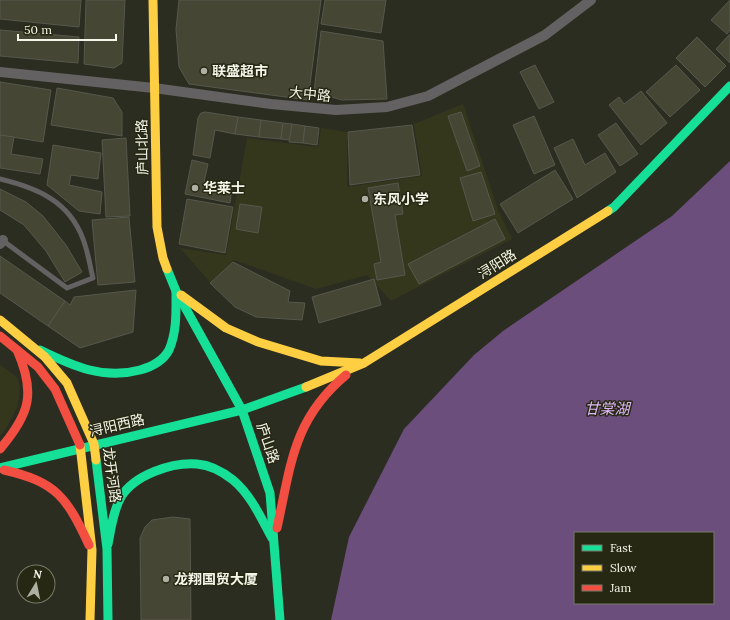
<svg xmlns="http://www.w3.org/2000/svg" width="730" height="620" font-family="Lora,'Noto Sans SC',serif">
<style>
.built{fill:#35371d}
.water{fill:#6b4e7c;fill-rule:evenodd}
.building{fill:#454634;stroke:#56584c}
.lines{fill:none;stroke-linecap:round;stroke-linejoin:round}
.lane{stroke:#646163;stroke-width:5}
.street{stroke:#646163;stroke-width:10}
.fast{stroke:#16e098;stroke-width:9}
.slow{stroke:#ffcf43;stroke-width:9}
.jam{stroke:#f24e42;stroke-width:9}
.poi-dot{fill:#aeb0a3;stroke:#262813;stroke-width:1.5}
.labels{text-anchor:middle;stroke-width:3;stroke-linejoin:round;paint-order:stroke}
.poi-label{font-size:14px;font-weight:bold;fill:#f4f6e9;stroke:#262813;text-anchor:start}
.street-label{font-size:14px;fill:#f4f6e9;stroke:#262813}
.water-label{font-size:15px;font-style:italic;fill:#deb8f7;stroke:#262813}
</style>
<rect width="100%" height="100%" fill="#2c2d21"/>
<!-- built -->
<g class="built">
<path d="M463,104L498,210L512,239L391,301L367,275L316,289L234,260L210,282L180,248L226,255L247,138L318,147L321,128L347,132V187L422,176L414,124Z"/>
<path d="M0,365L17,377L20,388L18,406L7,427L0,436Z"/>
</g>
<!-- water -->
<path class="water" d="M730,161V620H331L349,537L404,429L474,355L503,331L672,216ZM575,533H713V603H575Z"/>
<!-- building -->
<g class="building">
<path d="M0,0H81L79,27L0,19Z"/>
<path d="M86,0H125L122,63L114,68L84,64Z"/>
<path d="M179,0H321L308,100L189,84L179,67L176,29Z"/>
<path d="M325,0H386L381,33L321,24Z"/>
<path d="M730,0V30L727,34L711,20Z"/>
<path d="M0,30L79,37L78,63L0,56Z"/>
<path d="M321,31L383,41L387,99L342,100L314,92Z"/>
<path d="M730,34V63L716,49Z"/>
<path d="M697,37L726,66L705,87L676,58Z"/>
<path d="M535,65L554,102L539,109L520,72Z"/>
<path d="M676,65L700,90L670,117L646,92Z"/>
<path d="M0,82L51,90L43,142L0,135Z"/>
<path d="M57,88L113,98L122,112V136L51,125Z"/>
<path d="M641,91L667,123L641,145L609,105L619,97L624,104Z"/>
<path d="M205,112L238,117L235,134L215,130L210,158L193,155L198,118L201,113Z"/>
<path d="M461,112L480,166L467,171L448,116Z"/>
<path d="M534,116L555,165L534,174L513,125Z"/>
<path d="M238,117L261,120L259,137L235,134Z"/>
<path d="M261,120L283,123L281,139L259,137Z"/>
<path d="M283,123L292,124L290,140L281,139Z"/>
<path d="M616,123L638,154L620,166L598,135Z"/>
<path d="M292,124L305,126L303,143L289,142Z"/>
<path d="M412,125L420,175L350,185L348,132Z"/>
<path d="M305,126L319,128L317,145L303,143Z"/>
<path d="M0,135L14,137L11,154L43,159L40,174L0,168Z"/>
<path d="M126,138L130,216L106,217L102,140Z"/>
<path d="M573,139L585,165L605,153L616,172L577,198L554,148Z"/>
<path d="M53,145L101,153L98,179L71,175L69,185L102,192L100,214L79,211L47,185Z"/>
<path d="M192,160L208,164L204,182L232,187L230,203L185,194Z"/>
<path d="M555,170L573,199L518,233L500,204Z"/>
<path d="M481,172L495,214L473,221L460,178Z"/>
<path d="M398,183L403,214L395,215L405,275L377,280L374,264L381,262L368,188Z"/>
<path d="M0,189L26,202L43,216L66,245L82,272L65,282L46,251L24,225L0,210Z"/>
<path d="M187,199L233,207L225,253L179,244Z"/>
<path d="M240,204L262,207L258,233L236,229Z"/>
<path d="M129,217L135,282L98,285L92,220Z"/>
<path d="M495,219L505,239L419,284L408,264Z"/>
<path d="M0,256L65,301L48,326L0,293Z"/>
<path d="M233,262L290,291L288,302L305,303L302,320L256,317L235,307L210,283Z"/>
<path d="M374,279L381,305L319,323L312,297Z"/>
<path d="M136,290L133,332L80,348L48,326L65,301L70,305L74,297Z"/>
<path d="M173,517L190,519L191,620H141L140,538L145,527L152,520Z"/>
</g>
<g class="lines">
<!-- lane -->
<path class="lane" d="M0,179C37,188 69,201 83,239C88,252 90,266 93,278L67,288L2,240"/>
<!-- street -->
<g class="street">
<path d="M0,72L154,88L271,104L336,110L387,107L428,96L545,35L591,0"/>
<path d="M0,244L3,240"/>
</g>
<!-- fast -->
<g class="fast">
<path d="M608,211L614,207L730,86"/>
<path d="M167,269L176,291L242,410L270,493L280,620"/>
<path d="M40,350C73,366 103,380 140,370C151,367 163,361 169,350C177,332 176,311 176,292"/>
<path d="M96,460L107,549L108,620"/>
<path d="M0,468L242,410L306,387"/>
<path d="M108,544C111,529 113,511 121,497C134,475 172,462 197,464C210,465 223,472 233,480C251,495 261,518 272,538"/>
</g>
<!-- slow -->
<g class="slow">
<path d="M153,0L157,227L163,258L167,269"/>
<path d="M181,295L226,328L258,342L321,361L360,363"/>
<path d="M0,320L45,357L67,383L94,444L96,460"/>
<path d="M306,387L364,363L608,211"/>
<path d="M80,445L92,550L90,620"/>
</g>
<!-- jam -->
<g class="jam">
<path d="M0,336L38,367L55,389L80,445"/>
<path d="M0,449C30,414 36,393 17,350"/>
<path d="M4,470C57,482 67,498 89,545"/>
<path d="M277,528C291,465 293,419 346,375"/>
</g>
</g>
<!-- markers -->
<g class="poi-dot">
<circle cx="204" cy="71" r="4"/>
<circle cx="195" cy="188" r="4"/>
<circle cx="365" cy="199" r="4"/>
<circle cx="166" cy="579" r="4"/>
</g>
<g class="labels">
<!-- poi labels -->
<g class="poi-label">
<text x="212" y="76">联盛超市</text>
<text x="203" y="193">华莱士</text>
<text x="373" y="204">东风小学</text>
<text x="174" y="584">龙翔国贸大厦</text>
</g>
<!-- street labels -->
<g class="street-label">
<text transform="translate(310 94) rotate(6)" y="5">大中路</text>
<text transform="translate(142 147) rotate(-91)" y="5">庐山北路</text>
<text transform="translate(497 264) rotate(-32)" y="5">浔阳路</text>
<text transform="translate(117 425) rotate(-13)" y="5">浔阳西路</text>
<text transform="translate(268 443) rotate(71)" y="5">庐山路</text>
<text transform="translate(112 475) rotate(82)" y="5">龙开河路</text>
</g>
<!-- water labels -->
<g class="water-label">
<text x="607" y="414">甘棠湖</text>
</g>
</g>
<!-- legend -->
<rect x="574" y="532" width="140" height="72" fill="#262813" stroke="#787a69"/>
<rect x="582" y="545" width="20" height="6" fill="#16e098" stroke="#787a69"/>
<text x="610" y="552" font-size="12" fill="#f4f6e9">Fast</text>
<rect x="582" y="565" width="20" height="6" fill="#ffcf43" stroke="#787a69"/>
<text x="610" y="572" font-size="12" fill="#f4f6e9">Slow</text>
<rect x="582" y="585" width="20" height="6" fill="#f24e42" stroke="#787a69"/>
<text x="610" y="592" font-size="12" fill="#f4f6e9">Jam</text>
<!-- north arrow -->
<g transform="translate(36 584) rotate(10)"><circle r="19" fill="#262813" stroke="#787a69"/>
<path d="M0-3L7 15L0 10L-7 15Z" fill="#aeb0a3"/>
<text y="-6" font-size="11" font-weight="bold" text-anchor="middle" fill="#f4f6e9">N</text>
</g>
<!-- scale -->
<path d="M18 34v6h98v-6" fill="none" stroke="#f4f6e9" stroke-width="2"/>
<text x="24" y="34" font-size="12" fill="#f4f6e9" stroke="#262813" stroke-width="3" paint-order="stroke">50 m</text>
</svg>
